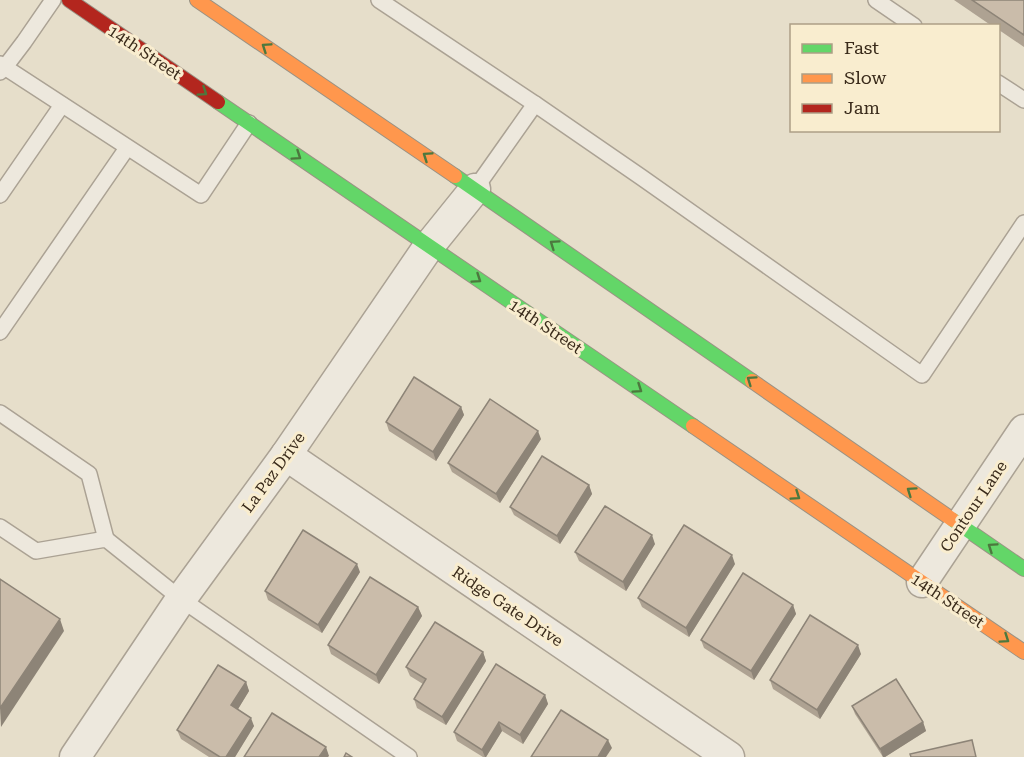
<svg xmlns="http://www.w3.org/2000/svg" width="1024" height="757" font-family="'Roboto Serif',serif">
<style>
.lines{fill:none;stroke-linecap:round;stroke-linejoin:round}
.lane-casing{stroke:#aba294;stroke-width:18}
.street-casing{stroke:#aba294;stroke-width:33}
.fast-casing{stroke:#9a9284;stroke-width:16}
.slow-casing{stroke:#9a9284;stroke-width:16}
.jam-casing{stroke:#9a9284;stroke-width:16}
.lane{stroke:#ede8dd;stroke-width:15}
.street{stroke:#ede8dd;stroke-width:30}
.fast{stroke:#63d668;stroke-width:14}
.slow{stroke:#ff974d;stroke-width:14}
.jam{stroke:#b3261e;stroke-width:14}
.wall{fill:#aea292}
.shaded-wall{fill:#8d8477}
.building{fill:#cabcaa;stroke:#8d8477;stroke-width:1.5}
.oneway{stroke:#4c783e}
.labels{text-anchor:middle;stroke-width:6;stroke-linejoin:round;paint-order:stroke}
.street-label{font-size:16px;fill:#3a2b1b;stroke:#f9edcf}
</style>
<rect width="100%" height="100%" fill="#e6deca"/>
<g class="lines">
<defs>
<g id="lane">
<path d="M379,0L535,104L475,189"/>
<path d="M876,0L914,26"/>
<path d="M0,64L201,195L249,123"/>
<path d="M0,72L5,67L24,42L53,0"/>
<path d="M998,83L1024,100"/>
<path d="M535,104L641,177L922,375L1024,223"/>
<path d="M0,195L62,105"/>
<path d="M0,332L127,148"/>
<path d="M0,413L89,474L106,539"/>
<path d="M0,527L36,551L106,539L181,599L409,757"/>
</g>
<g id="street">
<path d="M286,455L729,757"/>
<path d="M922,582L1024,430"/>
<path d="M75,757L181,599L286,455L429,246L475,189"/>
</g>
<g id="fast">
<path d="M218,102L693,426"/>
<path d="M455,176L752,381"/>
<path d="M953,520L1024,569"/>
</g>
<g id="slow">
<path d="M197,0L455,176"/>
<path d="M752,381L953,520"/>
<path d="M693,426L1024,652"/>
</g>
<path id="jam" d="M69,0L218,102"/>
</defs>
<!-- lane casing -->
<use href="#lane" class="lane-casing"/>
<!-- street casing -->
<use href="#street" class="street-casing"/>
<!-- fast casing -->
<use href="#fast" class="fast-casing"/>
<!-- slow casing -->
<use href="#slow" class="slow-casing"/>
<!-- jam casing -->
<use href="#jam" class="jam-casing"/>
<!-- lane -->
<use href="#lane" class="lane"/>
<!-- street -->
<use href="#street" class="street"/>
<!-- fast -->
<use href="#fast" class="fast"/>
<!-- slow -->
<use href="#slow" class="slow"/>
<!-- jam -->
<use href="#jam" class="jam"/>
</g>
<!-- wall -->
<g class="wall">
<path d="M954,0H1024V47L999,30V26H992Z"/>
<path d="M461,407L464,415L436,461L389,431L386,422Z"/>
<path d="M541,439L500,503L452,472L448,463Z"/>
<path d="M589,485L592,494L560,544L514,515L510,507Z"/>
<path d="M655,544L626,591L579,561L575,552Z"/>
<path d="M735,564L689,637L642,607L638,598Z"/>
<path d="M360,572L322,633L268,600L265,591Z"/>
<path d="M793,605L796,614L754,680L704,648L701,640Z"/>
<path d="M418,607L422,616L379,684L331,654L328,645Z"/>
<path d="M483,652L486,661L446,725L417,708L414,699L423,684L410,676L406,667Z"/>
<path d="M861,654L820,719L773,689L770,680Z"/>
<path d="M246,682L249,691L238,709L254,726L235,757H209L181,739L177,730Z"/>
<path d="M545,695L548,704L523,744L502,731L486,757H483L457,741L454,732Z"/>
<path d="M852,706L923,722L926,731L885,757H883L855,714Z"/>
</g>
<!-- shaded-wall -->
<g class="shaded-wall">
<path d="M461,407L464,415L436,461L433,452Z"/>
<path d="M538,431L541,439L500,503L496,494Z"/>
<path d="M589,485L592,494L560,544L557,536Z"/>
<path d="M652,535L655,544L626,591L623,582Z"/>
<path d="M732,555L735,564L689,637L686,628Z"/>
<path d="M357,564L360,572L322,633L318,625Z"/>
<path d="M793,605L796,614L754,680L751,671Z"/>
<path d="M418,607L422,616L379,684L376,675Z"/>
<path d="M60,619L64,631L1,727L0,708Z"/>
<path d="M858,645L861,654L820,719L817,710Z"/>
<path d="M483,652L486,661L446,725L442,717Z"/>
<path d="M246,682L249,691L235,714L231,705Z"/>
<path d="M545,695L548,704L523,744L520,735Z"/>
<path d="M251,718L254,726L235,757H226Z"/>
<path d="M499,722L502,731L486,757H485L482,750Z"/>
<path d="M923,722L926,731L885,757H883L880,749Z"/>
<path d="M608,740L612,748L606,757H598Z"/>
<path d="M326,747L329,756L328,757H319Z"/>
</g>
<!-- building -->
<g class="building">
<path d="M972,0H1024V35Z"/>
<path d="M414,377L461,407L433,452L386,422Z"/>
<path d="M490,399L538,431L496,494L448,463Z"/>
<path d="M542,456L589,485L557,536L510,507Z"/>
<path d="M605,506L652,535L623,582L575,552Z"/>
<path d="M684,525L732,555L686,628L638,598Z"/>
<path d="M303,530L357,564L318,625L265,591Z"/>
<path d="M743,573L793,605L751,671L701,640Z"/>
<path d="M370,577L418,607L376,675L328,645Z"/>
<path d="M0,579L60,619L0,708Z"/>
<path d="M810,615L858,645L817,710L770,680Z"/>
<path d="M435,622L483,652L442,717L414,699L426,679L406,667Z"/>
<path d="M496,664L545,695L520,735L499,722L482,750L454,732Z"/>
<path d="M218,665L246,682L231,705L251,718L226,757H220L177,730Z"/>
<path d="M896,679L923,722L880,749L852,706Z"/>
<path d="M561,710L608,740L598,757H531Z"/>
<path d="M272,713L326,747L319,757H244Z"/>
<path d="M972,740L976,757H911L910,754Z"/>
<path d="M346,753L352,757H344Z"/>
</g>
<!-- one-way arrows -->
<defs><path id="oneway-chevron" d="M-2-3.5L2.5 0L-2 3.5" fill="none" stroke-width="1.6" stroke-linecap="round" stroke-linejoin="round" transform="scale(1.5)"/></defs>
<g class="oneway">
<use href="#oneway-chevron" transform="translate(266 47) rotate(-146)"/>
<use href="#oneway-chevron" transform="translate(203 92) rotate(34)"/>
<use href="#oneway-chevron" transform="translate(297 156) rotate(34)"/>
<use href="#oneway-chevron" transform="translate(427 156) rotate(-146)"/>
<use href="#oneway-chevron" transform="translate(554 244) rotate(-145)"/>
<use href="#oneway-chevron" transform="translate(477 279) rotate(34)"/>
<use href="#oneway-chevron" transform="translate(751 380) rotate(-145)"/>
<use href="#oneway-chevron" transform="translate(638 389) rotate(34)"/>
<use href="#oneway-chevron" transform="translate(911 491) rotate(-145)"/>
<use href="#oneway-chevron" transform="translate(796 496) rotate(34)"/>
<use href="#oneway-chevron" transform="translate(992 547) rotate(-146)"/>
<use href="#oneway-chevron" transform="translate(1005 639) rotate(34)"/>
</g>
<g class="labels">
<!-- street labels -->
<g class="street-label">
<text transform="translate(145 52) rotate(34)" y="6">14th Street</text>
<text transform="translate(546 326) rotate(34)" y="6">14th Street</text>
<text transform="translate(273 472) rotate(-54)" y="6">La Paz Drive</text>
<text transform="translate(973 506) rotate(-56)" y="6">Contour Lane</text>
<text transform="translate(948 600) rotate(34)" y="6">14th Street</text>
<text transform="translate(508 606) rotate(34)" y="6">Ridge Gate Drive</text>
</g>
</g>
<!-- legend -->
<rect x="790" y="24" width="210" height="108" fill="#f9edcf" stroke="#ad9f87" stroke-width="1.5"/>
<rect x="802" y="44" width="30" height="9" fill="#63d668" stroke="#ad9f87" stroke-width="1.5"/>
<text x="844" y="54" font-size="18" fill="#3a2b1b">Fast</text>
<rect x="802" y="74" width="30" height="9" fill="#ff974d" stroke="#ad9f87" stroke-width="1.5"/>
<text x="844" y="84" font-size="18" fill="#3a2b1b">Slow</text>
<rect x="802" y="104" width="30" height="9" fill="#b3261e" stroke="#ad9f87" stroke-width="1.5"/>
<text x="844" y="114" font-size="18" fill="#3a2b1b">Jam</text>
</svg>
